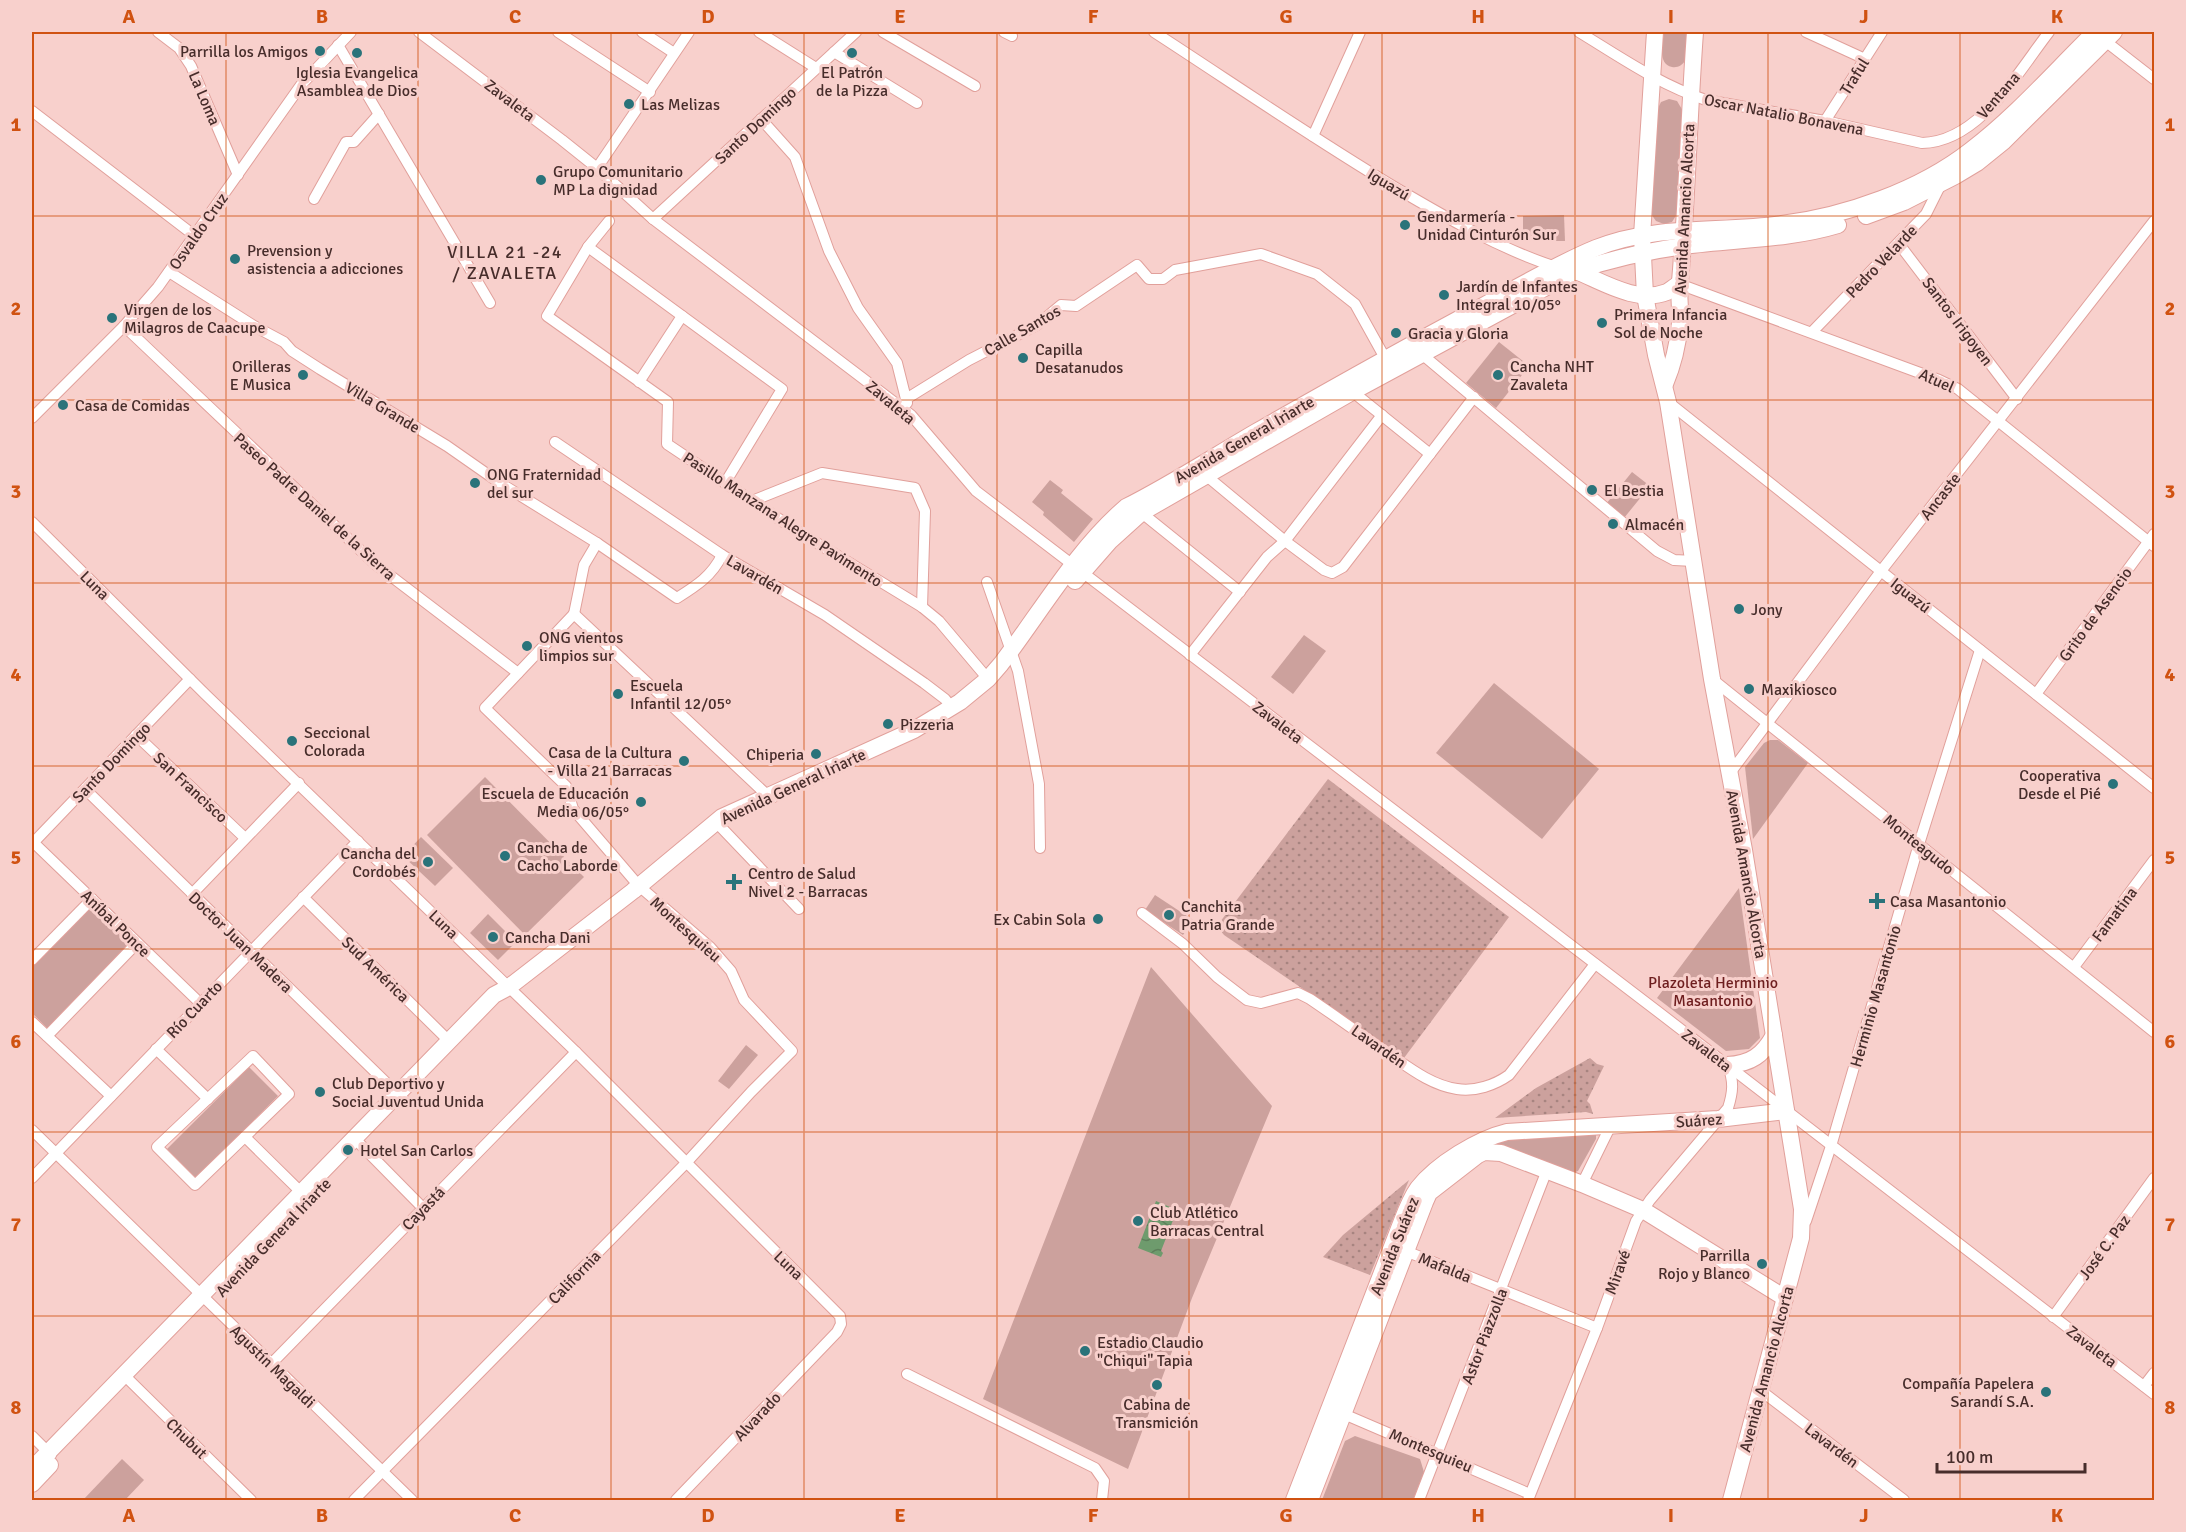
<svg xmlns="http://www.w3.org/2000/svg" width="2186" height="1532" font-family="Signika,sans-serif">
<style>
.grass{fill:url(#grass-dots)}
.park{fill:#cca19d}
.water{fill:url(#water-waves)}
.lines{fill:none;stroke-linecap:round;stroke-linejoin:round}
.street-casing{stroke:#e1a09b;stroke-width:12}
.secondary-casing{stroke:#e1a09b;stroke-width:18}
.street{stroke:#fff;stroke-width:10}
.secondary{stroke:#fff;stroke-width:16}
.grid{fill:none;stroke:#d05211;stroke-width:1.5;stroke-opacity:0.55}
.poi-dot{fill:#2a737a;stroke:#f8d0cc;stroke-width:2}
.labels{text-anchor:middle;stroke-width:6;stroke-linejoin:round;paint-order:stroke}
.poi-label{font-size:16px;fill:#472d2b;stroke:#f8d0cc;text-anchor:start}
.street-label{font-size:16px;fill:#472d2b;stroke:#f8d0cc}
.park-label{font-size:16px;fill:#6e1e1f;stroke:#f8d0cc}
.neighbourhood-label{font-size:18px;letter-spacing:1.5px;fill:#472d2b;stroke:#f8d0cc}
.neatline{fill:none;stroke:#d05211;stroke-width:2}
.grid-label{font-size:20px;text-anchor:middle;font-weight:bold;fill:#d05211}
</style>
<defs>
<pattern id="grass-dots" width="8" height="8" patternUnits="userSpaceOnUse" patternTransform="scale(1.5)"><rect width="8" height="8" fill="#cca19d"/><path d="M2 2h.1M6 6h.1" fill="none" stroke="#a78480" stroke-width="1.8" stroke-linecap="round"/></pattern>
<pattern id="water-waves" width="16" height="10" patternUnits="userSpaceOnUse" patternTransform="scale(1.5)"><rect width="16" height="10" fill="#6e9b6d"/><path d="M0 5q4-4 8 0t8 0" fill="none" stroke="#5c7f5a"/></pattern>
</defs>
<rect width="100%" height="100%" fill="#f8d0cc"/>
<!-- grass -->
<g class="grass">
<path d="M1328,779L1509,917L1404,1058L1224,935L1217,926Z"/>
<path d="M1590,1058L1597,1064L1604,1066L1587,1101L1590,1104L1593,1114L1586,1112L1495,1118L1536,1088Z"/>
<path d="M1409,1180L1370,1275L1323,1257L1343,1235Z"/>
</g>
<!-- park -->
<g class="park">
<path d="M1664,32H1689L1685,61C1682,65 1678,68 1672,67C1657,64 1663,42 1664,32Z"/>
<path d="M1669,99L1677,101L1683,111L1677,214L1672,222L1664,224L1656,221L1651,214L1657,110L1661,102Z"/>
<path d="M1564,215L1565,241H1523V216Z"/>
<path d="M1499,342L1529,366L1496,408L1466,383Z"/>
<path d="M1632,472L1650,486L1624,518L1606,504Z"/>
<path d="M1050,480L1063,490L1061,493L1093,519L1074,542L1043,515L1044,512L1032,502Z"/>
<path d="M1304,635L1326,651L1293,694L1271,677Z"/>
<path d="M1494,683L1599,769L1542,839L1436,753Z"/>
<path d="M1770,740H1778L1808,763L1753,839L1745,767L1764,743Z"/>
<path d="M485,777L584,877L525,935L427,835Z"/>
<path d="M421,837L453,868L435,886L403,856Z"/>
<path d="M1739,888L1760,1038L1749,1049L1726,1051L1657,998Z"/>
<path d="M1155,895L1193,920L1183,935L1145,910Z"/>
<path d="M90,906L129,944L47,1028L32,1013V966Z"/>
<path d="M488,914L516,942L498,960L470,933Z"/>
<path d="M1151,967L1272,1106L1192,1298L1128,1469L983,1399Z"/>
<path d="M746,1045L758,1055L729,1089L718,1081Z"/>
<path d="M249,1067L278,1096L196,1178L167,1149Z"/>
<path d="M1596,1134V1139L1578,1171L1573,1173L1497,1145V1139Z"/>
<path d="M1355,1436L1420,1459L1424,1472L1413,1500H1322L1345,1441Z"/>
<path d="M122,1459L144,1480L125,1500H83Z"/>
</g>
<!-- water -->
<path class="water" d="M1156,1201L1177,1210L1161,1251L1163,1253L1161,1257L1138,1248Z"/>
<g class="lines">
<defs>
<g id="street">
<path d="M158,32L179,48L191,66L238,175"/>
<path d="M419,32L562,140L597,168L653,219L911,415L976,491L1661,1014L2154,1394"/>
<path d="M558,32L650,92"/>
<path d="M642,32L674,53"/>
<path d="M759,32L816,68"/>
<path d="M883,32L975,86"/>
<path d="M1004,32L1012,36"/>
<path d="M1154,32C1234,84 1314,139 1396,188C1447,218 1500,249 1556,267"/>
<path d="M1579,32C1620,57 1660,85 1706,100L1825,121L1922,143C1979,142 2018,72 2049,32"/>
<path d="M1806,32L1865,59"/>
<path d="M2100,37L2154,79"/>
<path d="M338,45L490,303"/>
<path d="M834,52L917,103"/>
<path d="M32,111L195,236"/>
<path d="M761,119L795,157L829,251L858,308L897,363L907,403"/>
<path d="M1825,121L1882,32"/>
<path d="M1313,136L1360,32"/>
<path d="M597,168L689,32"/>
<path d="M314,199L346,142H354L379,114"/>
<path d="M653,219L856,32"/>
<path d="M609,221L588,247L547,316L668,402L667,444L794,529L922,607L939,621L988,679"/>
<path d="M1899,244L2017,399"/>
<path d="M588,247L782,389L725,483"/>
<path d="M169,272L254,326L284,342L292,351L320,369L447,446L500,483L597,543L677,598C696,586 712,576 722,555"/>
<path d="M1679,284L1939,380L1958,389L2154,546"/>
<path d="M124,326L375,564L518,673"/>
<path d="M1812,332L1926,214L1941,184"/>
<path d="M1418,351L1657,551L1674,560L1694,561"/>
<path d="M639,382L682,316"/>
<path d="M1348,388L1430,454"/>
<path d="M906,399L969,360L1037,325L1061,305L1076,306L1137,265L1149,279H1163L1175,270L1261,254L1317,274L1355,304L1385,358"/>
<path d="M1668,402L2154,788"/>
<path d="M32,418L124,326L158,287L301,85L351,32"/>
<path d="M555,442L722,555L825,615L924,683L945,699L952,708"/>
<path d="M1203,473L1285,541L1324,570L1332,573L1343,567L1474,397"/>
<path d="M752,501L822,473L915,488L925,511L922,607"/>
<path d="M1137,509L1240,592"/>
<path d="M32,522L206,695L576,1052L840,1316L841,1324L837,1332L676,1500"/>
<path d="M987,582L1018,671L1039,784L1040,848"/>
<path d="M574,614L584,565L597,543"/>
<path d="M1190,655L1267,557L1285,541L1382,415"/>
<path d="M1712,679L2154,1032"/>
<path d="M2036,694L2154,534"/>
<path d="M136,735L245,838"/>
<path d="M1730,773L1881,571L2154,221"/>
<path d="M85,789L404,1100"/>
<path d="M716,822L799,909"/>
<path d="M33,842L200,1003"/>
<path d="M32,844L190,679"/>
<path d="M192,894L299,783"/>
<path d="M303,897L449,1041"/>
<path d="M1142,913L1183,944L1217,977L1247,1000L1261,1003L1298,993L1310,999C1335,1016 1359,1033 1383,1050C1406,1065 1429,1085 1457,1089C1475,1092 1495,1085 1509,1075L1595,964"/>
<path d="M32,960L92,899"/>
<path d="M2074,967L2154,860"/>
<path d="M32,1022L111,1096"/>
<path d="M47,1036L137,943"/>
<path d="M156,1049L208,1099"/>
<path d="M253,1056L289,1094L195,1185L157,1147Z"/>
<path d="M32,1130L412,1500"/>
<path d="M245,1137L309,1200"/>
<path d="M355,1139L423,1208"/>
<path d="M32,1178L358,841"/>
<path d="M1582,1184L1611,1125"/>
<path d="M1806,1221L1831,1146L1919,844L1980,650"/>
<path d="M1403,1250L1597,1328"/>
<path d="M2053,1317L2154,1178"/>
<path d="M271,1364L576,1052"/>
<path d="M123,1374L251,1500"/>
<path d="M907,1374L1095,1468L1104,1481L1102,1500"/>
<path d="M2144,1386L2154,1373"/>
<path d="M1760,1390L1904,1500"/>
<path d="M1339,1412L1530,1494"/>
<path d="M32,1436L51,1455"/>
<path d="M354,1500L687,1162L751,1092L792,1051L744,1000L731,971L710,947L639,886L573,809L566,786L485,708L574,614L767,795"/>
<path d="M1419,1500L1547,1170"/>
<path d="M1528,1500L1597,1328L1636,1221L1650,1200L1728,1108C1733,1092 1734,1082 1728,1066"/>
</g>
<g id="secondary">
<path d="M1655,32L1642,236L1645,295L1656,355L1668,402L1712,679L1744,850L1802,1209L1801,1238L1731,1500"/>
<path d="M1866,216L1904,202L1957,175L1977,163L2003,142L2114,32"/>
<path d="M1576,271C1603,282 1637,304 1667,292C1671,290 1675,286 1679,284"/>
<path d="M1665,384C1673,365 1678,344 1680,323C1681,309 1678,295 1680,282C1687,199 1689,115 1695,32"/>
<path d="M1075,581L1110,541L1141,513L1352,392L1576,271C1611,259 1647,251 1684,246C1735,239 1788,240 1838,225"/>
<path d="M1727,1065C1751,1064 1763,1055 1774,1035"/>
<path d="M32,1469L494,995L509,987L633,891L722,817L914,730L960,702L988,679L1001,664C1040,613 1077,549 1126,507C1170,485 1213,457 1256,432C1331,389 1406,347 1483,306C1520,286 1557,264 1596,248C1656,224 1720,233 1782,224C1846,216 1920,190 1971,150C2015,117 2055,71 2095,32"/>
<path d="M32,1484L50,1465"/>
<path d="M1294,1500L1400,1226C1405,1213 1410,1199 1418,1188C1437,1164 1478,1139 1507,1132L1718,1119L1786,1111"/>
<path d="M1310,1500L1425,1202L1429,1193L1478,1155L1484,1152L1501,1153L1582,1184L1643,1210L1785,1298"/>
</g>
</defs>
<!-- street casing -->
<use href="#street" class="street-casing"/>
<!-- secondary casing -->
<use href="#secondary" class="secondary-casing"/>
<!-- street -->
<use href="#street" class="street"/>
<!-- secondary -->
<use href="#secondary" class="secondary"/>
</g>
<!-- grid -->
<path class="grid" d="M226,32V1500M418,32V1500M611,32V1500M804,32V1500M997,32V1500M1189,32V1500M1382,32V1500M1575,32V1500M1768,32V1500M1960,32V1500M32,216H2154M32,400H2154M32,583H2154M32,766H2154M32,949H2154M32,1132H2154M32,1316H2154"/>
<!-- markers -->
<g class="poi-dot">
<circle cx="320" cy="51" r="6"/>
<circle cx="357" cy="53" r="6"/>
<circle cx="852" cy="53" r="6"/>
<circle cx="629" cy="104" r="6"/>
<circle cx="541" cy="180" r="6"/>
<circle cx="1405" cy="225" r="6"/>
<circle cx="235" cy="259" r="6"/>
<circle cx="1444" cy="295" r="6"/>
<circle cx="112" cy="318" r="6"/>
<circle cx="1602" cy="323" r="6"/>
<circle cx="1396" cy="333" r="6"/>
<circle cx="1023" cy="358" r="6"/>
<circle cx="303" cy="375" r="6"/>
<circle cx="1498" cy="375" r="6"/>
<circle cx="63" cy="405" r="6"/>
<circle cx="475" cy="483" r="6"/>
<circle cx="1592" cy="490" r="6"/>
<circle cx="1613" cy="524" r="6"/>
<circle cx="1739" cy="609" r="6"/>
<circle cx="527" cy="646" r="6"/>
<circle cx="1749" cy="689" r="6"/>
<circle cx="618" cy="694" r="6"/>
<circle cx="888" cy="724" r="6"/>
<circle cx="292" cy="741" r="6"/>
<circle cx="816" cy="754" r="6"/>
<circle cx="684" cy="761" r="6"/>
<circle cx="2113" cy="784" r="6"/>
<circle cx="641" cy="802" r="6"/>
<circle cx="505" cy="856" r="6"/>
<circle cx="428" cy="862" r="6"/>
<path d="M731 873h6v6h6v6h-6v6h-6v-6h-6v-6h6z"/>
<path d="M1874 892h6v6h6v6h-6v6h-6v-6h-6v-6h6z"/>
<circle cx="1169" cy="915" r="6"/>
<circle cx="1098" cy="919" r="6"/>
<circle cx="493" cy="937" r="6"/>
<circle cx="320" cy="1092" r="6"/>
<circle cx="348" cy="1150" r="6"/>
<circle cx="1138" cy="1221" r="6"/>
<circle cx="1762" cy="1264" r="6"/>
<circle cx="1085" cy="1351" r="6"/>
<circle cx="1157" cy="1385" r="6"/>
<circle cx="2046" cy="1392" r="6"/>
</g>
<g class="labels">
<!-- poi labels -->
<g class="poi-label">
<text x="308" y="57" text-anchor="end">Parrilla los Amigos</text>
<text x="357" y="78" text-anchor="middle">Iglesia Evangelica<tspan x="357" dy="18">Asamblea de Dios</tspan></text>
<text x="852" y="78" text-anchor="middle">El Patrón<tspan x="852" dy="18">de la Pizza</tspan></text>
<text x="641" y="110">Las Melizas</text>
<text x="553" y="177">Grupo Comunitario<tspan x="553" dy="18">MP La dignidad</tspan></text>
<text x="1417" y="222">Gendarmería -<tspan x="1417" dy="18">Unidad Cinturón Sur</tspan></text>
<text x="247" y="256">Prevension y<tspan x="247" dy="18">asistencia a adicciones</tspan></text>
<text x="1456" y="292">Jardín de Infantes<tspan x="1456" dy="18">Integral 10/05°</tspan></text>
<text x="124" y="315">Virgen de los<tspan x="124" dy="18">Milagros de Caacupe</tspan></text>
<text x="1614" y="320">Primera Infancia<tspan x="1614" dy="18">Sol de Noche</tspan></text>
<text x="1408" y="339">Gracia y Gloria</text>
<text x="1035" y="355">Capilla<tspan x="1035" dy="18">Desatanudos</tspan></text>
<text x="291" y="372" text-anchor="end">Orilleras<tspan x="291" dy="18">E Musica</tspan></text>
<text x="1510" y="372">Cancha NHT<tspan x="1510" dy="18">Zavaleta</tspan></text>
<text x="75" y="411">Casa de Comidas</text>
<text x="487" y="480">ONG Fraternidad<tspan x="487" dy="18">del sur</tspan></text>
<text x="1604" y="496">El Bestia</text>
<text x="1625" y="530">Almacén</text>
<text x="1751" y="615">Jony</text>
<text x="539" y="643">ONG vientos<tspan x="539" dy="18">limpios sur</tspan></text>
<text x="630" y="691">Escuela<tspan x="630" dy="18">Infantil 12/05°</tspan></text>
<text x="1761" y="695">Maxikiosco</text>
<text x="900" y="730">Pizzeria</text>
<text x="304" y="738">Seccional<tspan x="304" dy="18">Colorada</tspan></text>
<text x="672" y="758" text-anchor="end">Casa de la Cultura<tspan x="672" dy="18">- Villa 21 Barracas</tspan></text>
<text x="804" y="760" text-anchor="end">Chiperia</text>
<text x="2101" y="781" text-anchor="end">Cooperativa<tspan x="2101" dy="18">Desde el Pié</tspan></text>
<text x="629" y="799" text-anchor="end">Escuela de Educación<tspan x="629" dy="18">Media 06/05°</tspan></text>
<text x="517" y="853">Cancha de<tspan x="517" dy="18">Cacho Laborde</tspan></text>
<text x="416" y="859" text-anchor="end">Cancha del<tspan x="416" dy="18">Cordobés</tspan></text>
<text x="748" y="879">Centro de Salud<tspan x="748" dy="18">Nivel 2 - Barracas</tspan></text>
<text x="1890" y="907">Casa Masantonio</text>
<text x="1181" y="912">Canchita<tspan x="1181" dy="18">Patria Grande</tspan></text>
<text x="1086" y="925" text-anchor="end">Ex Cabin Sola</text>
<text x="505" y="943">Cancha Dani</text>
<text x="332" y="1089">Club Deportivo y<tspan x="332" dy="18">Social Juventud Unida</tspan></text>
<text x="360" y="1156">Hotel San Carlos</text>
<text x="1150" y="1218">Club Atlético<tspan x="1150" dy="18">Barracas Central</tspan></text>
<text x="1750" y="1261" text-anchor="end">Parrilla<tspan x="1750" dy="18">Rojo y Blanco</tspan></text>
<text x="1097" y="1348">Estadio Claudio<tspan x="1097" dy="18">"Chiqui" Tapia</tspan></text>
<text x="2034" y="1389" text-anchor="end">Compañía Papelera<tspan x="2034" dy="18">Sarandí S.A.</tspan></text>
<text x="1157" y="1410" text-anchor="middle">Cabina de<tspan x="1157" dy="18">Transmición</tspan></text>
</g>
<!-- street labels -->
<g class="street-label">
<text transform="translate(1854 76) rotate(-58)" y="6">Traful</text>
<text transform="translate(1998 95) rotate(-49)" y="6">Ventana</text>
<text transform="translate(205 98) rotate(67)" y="6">La Loma</text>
<text transform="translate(510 100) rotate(37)" y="6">Zavaleta</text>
<text transform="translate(1784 114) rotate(11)" y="6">Oscar Natalio Bonavena</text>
<text transform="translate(755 125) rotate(-43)" y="6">Santo Domingo</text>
<text transform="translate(1389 184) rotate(31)" y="6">Iguazú</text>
<text transform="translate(1684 209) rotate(-87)" y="6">Avenida Amancio Alcorta</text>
<text transform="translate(198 231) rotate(-55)" y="6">Osvaldo Cruz</text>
<text transform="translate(1881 261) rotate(-46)" y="6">Pedro Velarde</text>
<text transform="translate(1958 321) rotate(53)" y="6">Santos Irigoyen</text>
<text transform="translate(1022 330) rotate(-30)" y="6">Calle Santos</text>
<text transform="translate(1937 380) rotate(24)" y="6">Atuel</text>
<text transform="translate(891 402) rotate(40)" y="6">Zavaleta</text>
<text transform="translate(383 407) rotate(31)" y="6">Villa Grande</text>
<text transform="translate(1244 439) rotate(-30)" y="6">Avenida General Iriarte</text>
<text transform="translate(1940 496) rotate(-52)" y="6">Ancaste</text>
<text transform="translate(315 506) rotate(42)" y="6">Paseo Padre Daniel de la Sierra</text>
<text transform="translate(783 519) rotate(33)" y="6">Pasillo Manzana Alegre Pavimento</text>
<text transform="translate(755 574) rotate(30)" y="6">Lavardén</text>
<text transform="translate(95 585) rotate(45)" y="6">Luna</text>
<text transform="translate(1911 595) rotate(38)" y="6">Iguazú</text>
<text transform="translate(2095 614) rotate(-54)" y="6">Grito de Asencio</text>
<text transform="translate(1278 722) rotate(37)" y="6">Zavaleta</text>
<text transform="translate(111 762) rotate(-46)" y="6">Santo Domingo</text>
<text transform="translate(793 786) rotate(-25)" y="6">Avenida General Iriarte</text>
<text transform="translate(191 787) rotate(43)" y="6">San Francisco</text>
<text transform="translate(1919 844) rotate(39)" y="6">Monteagudo</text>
<text transform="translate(1747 874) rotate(80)" y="6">Avenida Amancio Alcorta</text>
<text transform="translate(2114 914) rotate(-53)" y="6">Famatina</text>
<text transform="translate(116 923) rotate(44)" y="6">Aníbal Ponce</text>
<text transform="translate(444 924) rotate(44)" y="6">Luna</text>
<text transform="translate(686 929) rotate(42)" y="6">Montesquieu</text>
<text transform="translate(241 942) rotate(44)" y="6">Doctor Juan Madera</text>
<text transform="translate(376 969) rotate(44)" y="6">Sud América</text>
<text transform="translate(1875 996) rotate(-74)" y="6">Herminio Masantonio</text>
<text transform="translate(194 1009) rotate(-46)" y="6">Río Cuarto</text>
<text transform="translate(1379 1046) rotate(35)" y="6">Lavardén</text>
<text transform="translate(1707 1050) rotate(38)" y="6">Zavaleta</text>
<text transform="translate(1699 1120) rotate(-4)" y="6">Suárez</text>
<text transform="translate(423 1208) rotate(-46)" y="6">Cayastá</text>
<text transform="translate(273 1237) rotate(-46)" y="6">Avenida General Iriarte</text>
<text transform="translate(1394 1246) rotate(-68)" y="6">Avenida Suárez</text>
<text transform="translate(2104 1247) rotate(-54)" y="6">José C. Paz</text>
<text transform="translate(789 1265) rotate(44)" y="6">Luna</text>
<text transform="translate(1445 1267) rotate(22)" y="6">Mafalda</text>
<text transform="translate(1617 1272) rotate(-70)" y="6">Miravé</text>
<text transform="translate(574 1277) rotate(-46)" y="6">California</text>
<text transform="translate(1484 1336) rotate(-69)" y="6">Astor Piazzolla</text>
<text transform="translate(2092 1346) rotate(37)" y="6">Zavaleta</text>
<text transform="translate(273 1366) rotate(44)" y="6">Agustín Magaldi</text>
<text transform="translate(1766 1369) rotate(-75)" y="6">Avenida Amancio Alcorta</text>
<text transform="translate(757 1416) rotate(-47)" y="6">Alvarado</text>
<text transform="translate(187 1438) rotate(44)" y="6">Chubut</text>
<text transform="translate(1832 1445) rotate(37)" y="6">Lavardén</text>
<text transform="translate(1431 1450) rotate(23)" y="6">Montesquieu</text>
</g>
<!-- park labels -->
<g class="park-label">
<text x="1713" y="988">Plazoleta Herminio<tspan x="1713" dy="18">Masantonio</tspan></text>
</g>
<!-- neighbourhood labels -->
<g class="neighbourhood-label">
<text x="505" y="258">VILLA 21 -24<tspan x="505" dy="21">/ ZAVALETA</tspan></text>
</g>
</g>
<!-- border -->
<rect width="2186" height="1532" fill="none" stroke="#f8d0cc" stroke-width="66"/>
<!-- scale -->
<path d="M1937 1463v9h148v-9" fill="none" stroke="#472d2b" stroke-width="3"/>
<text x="1946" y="1463" font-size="18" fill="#472d2b" stroke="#f8d0cc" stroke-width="4.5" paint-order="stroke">100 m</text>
<rect x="33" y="33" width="2120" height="1466" class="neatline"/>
<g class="grid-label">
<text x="129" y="23">A</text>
<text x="322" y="23">B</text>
<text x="515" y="23">C</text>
<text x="708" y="23">D</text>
<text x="900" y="23">E</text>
<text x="1093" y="23">F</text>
<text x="1286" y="23">G</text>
<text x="1478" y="23">H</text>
<text x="1671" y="23">I</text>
<text x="1864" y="23">J</text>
<text x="2057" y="23">K</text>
<text x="16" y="131">1</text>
<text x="2170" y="131">1</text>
<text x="16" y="315">2</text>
<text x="2170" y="315">2</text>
<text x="16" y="498">3</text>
<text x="2170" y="498">3</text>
<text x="16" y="681">4</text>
<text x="2170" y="681">4</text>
<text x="16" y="864">5</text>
<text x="2170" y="864">5</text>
<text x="16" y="1048">6</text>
<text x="2170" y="1048">6</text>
<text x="16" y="1231">7</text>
<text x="2170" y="1231">7</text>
<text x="16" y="1414">8</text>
<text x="2170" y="1414">8</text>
<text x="129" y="1522">A</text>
<text x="322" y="1522">B</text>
<text x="515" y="1522">C</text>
<text x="708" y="1522">D</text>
<text x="900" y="1522">E</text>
<text x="1093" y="1522">F</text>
<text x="1286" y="1522">G</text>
<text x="1478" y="1522">H</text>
<text x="1671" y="1522">I</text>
<text x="1864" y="1522">J</text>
<text x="2057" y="1522">K</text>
</g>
</svg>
